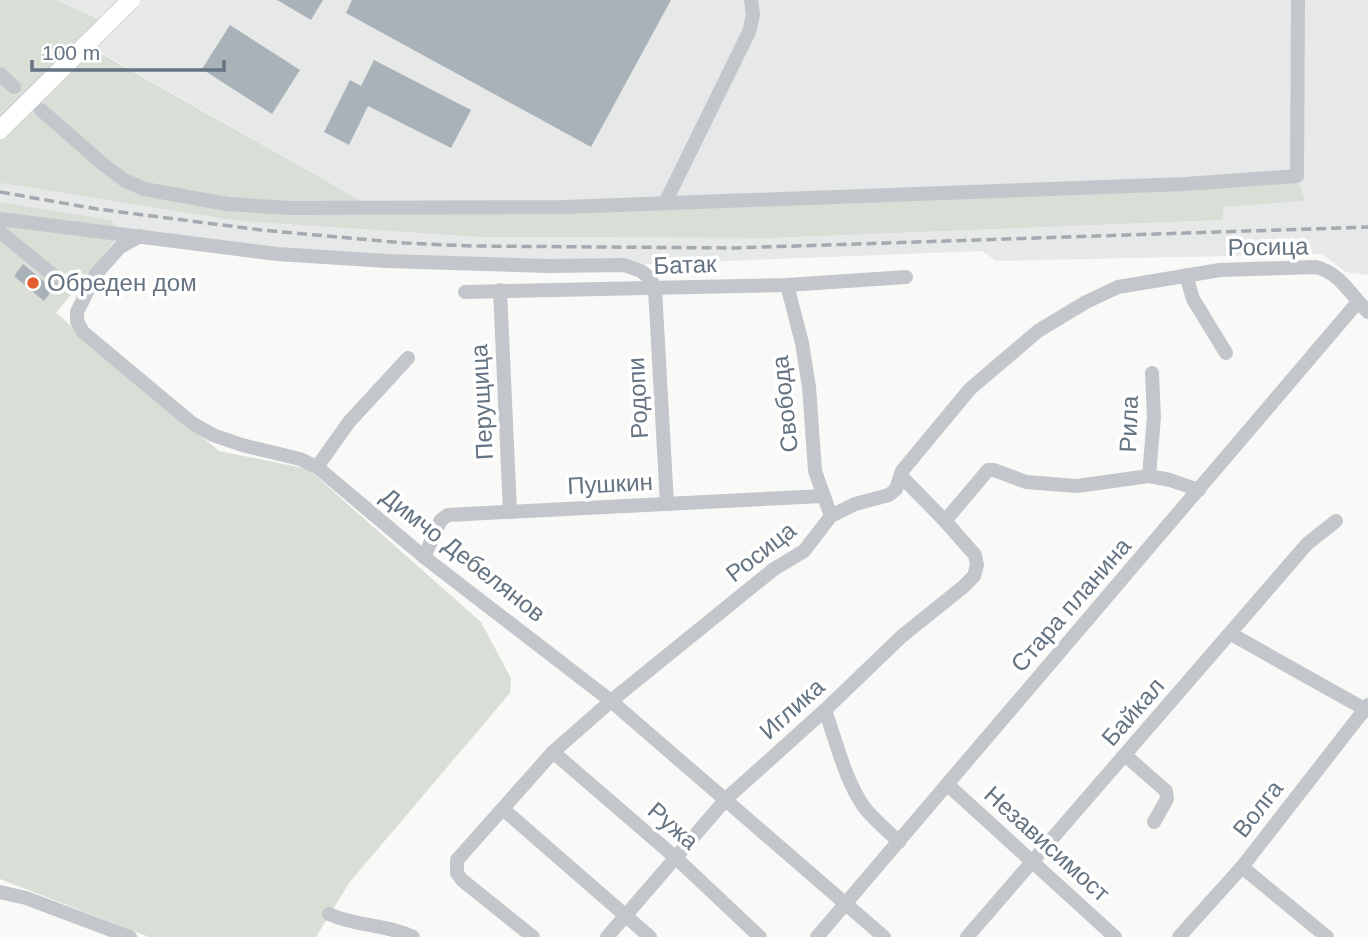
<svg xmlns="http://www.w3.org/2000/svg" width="1368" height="937" font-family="Helvetica,sans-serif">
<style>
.built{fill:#e7e8e8}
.green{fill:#d9ded6}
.building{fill:#a9b2b8}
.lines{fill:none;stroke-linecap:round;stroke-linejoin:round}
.minor{stroke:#c3c7cb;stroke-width:14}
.rail{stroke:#a4aab0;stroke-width:3.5;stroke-dasharray:10 5;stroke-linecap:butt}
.major-bridge-casing{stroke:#b4b9bd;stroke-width:19;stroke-linecap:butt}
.major-bridge{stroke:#fff;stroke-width:18}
.poi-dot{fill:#e15d30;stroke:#fff;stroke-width:2.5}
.labels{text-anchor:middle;stroke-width:7;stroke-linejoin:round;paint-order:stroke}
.street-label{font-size:24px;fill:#657482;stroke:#fff}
.poi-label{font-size:24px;fill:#657482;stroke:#fff;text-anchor:start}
</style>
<rect width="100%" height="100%" fill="#f9f9f7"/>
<!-- built -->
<path class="built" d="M56,0H1368V275L1346,272L1322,254L996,261L982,251L624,265L387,261L121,233L110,220L0,202V183L238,221L478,237L772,238L1223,220V207L1304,201L1297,177L374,208L86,44L107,23Z"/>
<!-- green -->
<g class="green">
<path d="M0,0H56L107,23L86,45L374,208L1297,176L1305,201L1223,207V220L772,238L478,237L238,221L0,183Z"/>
<path d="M0,202L111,220L121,233L56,313L219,451L308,469L481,622L511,678L510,693L349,883L316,937H149L0,879Z"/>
</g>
<!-- building -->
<g class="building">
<path d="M277,0H323L311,20Z"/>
<path d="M352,0H671L591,147L346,13Z"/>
<path d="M230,25L300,70L272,114L202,69Z"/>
<path d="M374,60L471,110L451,148L368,106L349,145L324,132L350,80L361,86Z"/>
<path d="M23,264L53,289L44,301L14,276Z"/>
</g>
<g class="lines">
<!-- minor -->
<g class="minor">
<path d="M0,74L14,87"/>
<path d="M41,110L104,165L124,180L144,189L227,204L290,208L564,207L1185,184L1297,176L1298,0"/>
<path d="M665,203L749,32L753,15L751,0"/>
<path d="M0,219L277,254L387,261L549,266L624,265L641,271L650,278L655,289L667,504"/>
<path d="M0,232L64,284"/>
<path d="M140,236L120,247L96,274L77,312V321L83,332L192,423L213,435L242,445L300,459L317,467L424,557L611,701L884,937"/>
<path d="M1186,275L1193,299L1226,353"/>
<path d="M787,285L802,343L809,387L815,471L831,516"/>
<path d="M500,290L510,512"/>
<path d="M465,292L787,285L906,277"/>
<path d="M317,467L349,422L408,358"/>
<path d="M901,476L945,521L988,470H994L1026,482L1077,486L1149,476L1170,480L1199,490"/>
<path d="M1149,476L1154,417L1152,373"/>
<path d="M424,557L441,520L448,515L823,496"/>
<path d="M1231,634L1368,711"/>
<path d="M825,710C836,741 845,780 864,807C874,820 887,830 899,842"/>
<path d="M553,752L676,858L760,937"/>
<path d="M1125,755L1166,791L1167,799L1154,822"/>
<path d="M948,785L1115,937"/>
<path d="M503,809L650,937"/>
<path d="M1242,867L1327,937"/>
<path d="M0,892L26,898L130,937"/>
<path d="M329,914C357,927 387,924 413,937"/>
<path d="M533,937L462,880L457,873V860L553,752L611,701L774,569L804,551L831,516L855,504L889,495L896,489L902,471L970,389L1038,331L1086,302L1118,287L1220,270L1316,267C1339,272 1352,296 1368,312"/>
<path d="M607,937L727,798L825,710L902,636L963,587L974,576L977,565L975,555L945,521"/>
<path d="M817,937L1358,302"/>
<path d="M967,937L1307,544L1336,521"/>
<path d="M1179,937L1242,867L1368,705"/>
</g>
<!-- rail -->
<path class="rail" d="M0,192L97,209L261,230L404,243L471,246L735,248L1368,227"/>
<defs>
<path id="major-bridge" d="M0,130L131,0"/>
</defs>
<!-- major-bridge casing -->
<use href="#major-bridge" class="major-bridge-casing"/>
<!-- major-bridge -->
<use href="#major-bridge" class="major-bridge"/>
</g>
<!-- markers -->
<circle class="poi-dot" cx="33" cy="283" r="7"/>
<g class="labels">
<!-- street labels -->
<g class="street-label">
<text transform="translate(1268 247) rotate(-1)" y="8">Росица</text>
<text transform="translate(685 265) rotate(-2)" y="8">Батак</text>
<text transform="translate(638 398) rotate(-93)" y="8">Родопи</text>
<text transform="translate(482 402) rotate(-93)" y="8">Перущица</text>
<text transform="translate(785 404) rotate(-96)" y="8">Свобода</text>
<text transform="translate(1129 424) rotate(-88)" y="8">Рила</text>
<text transform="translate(610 484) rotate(-3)" y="8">Пушкин</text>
<text transform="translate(761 552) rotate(-38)" y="8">Росица</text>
<text transform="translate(463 555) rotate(38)" y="8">Димчо Дебелянов</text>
<text transform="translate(1071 605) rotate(-49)" y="8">Стара планина</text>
<text transform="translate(792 709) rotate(-42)" y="8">Иглика</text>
<text transform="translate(1133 712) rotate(-49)" y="8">Байкал</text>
<text transform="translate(1258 809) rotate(-52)" y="8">Волга</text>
<text transform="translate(673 826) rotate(41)" y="8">Ружа</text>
<text transform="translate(1047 844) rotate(42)" y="8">Независимост</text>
</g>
<!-- poi labels -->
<g class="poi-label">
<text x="47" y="291">Обреден дом</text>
</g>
</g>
<!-- scale -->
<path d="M32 60v10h192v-10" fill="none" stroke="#657482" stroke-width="3.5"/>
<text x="42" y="60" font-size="21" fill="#657482" stroke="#ffffff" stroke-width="5" paint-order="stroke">100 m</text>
</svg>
